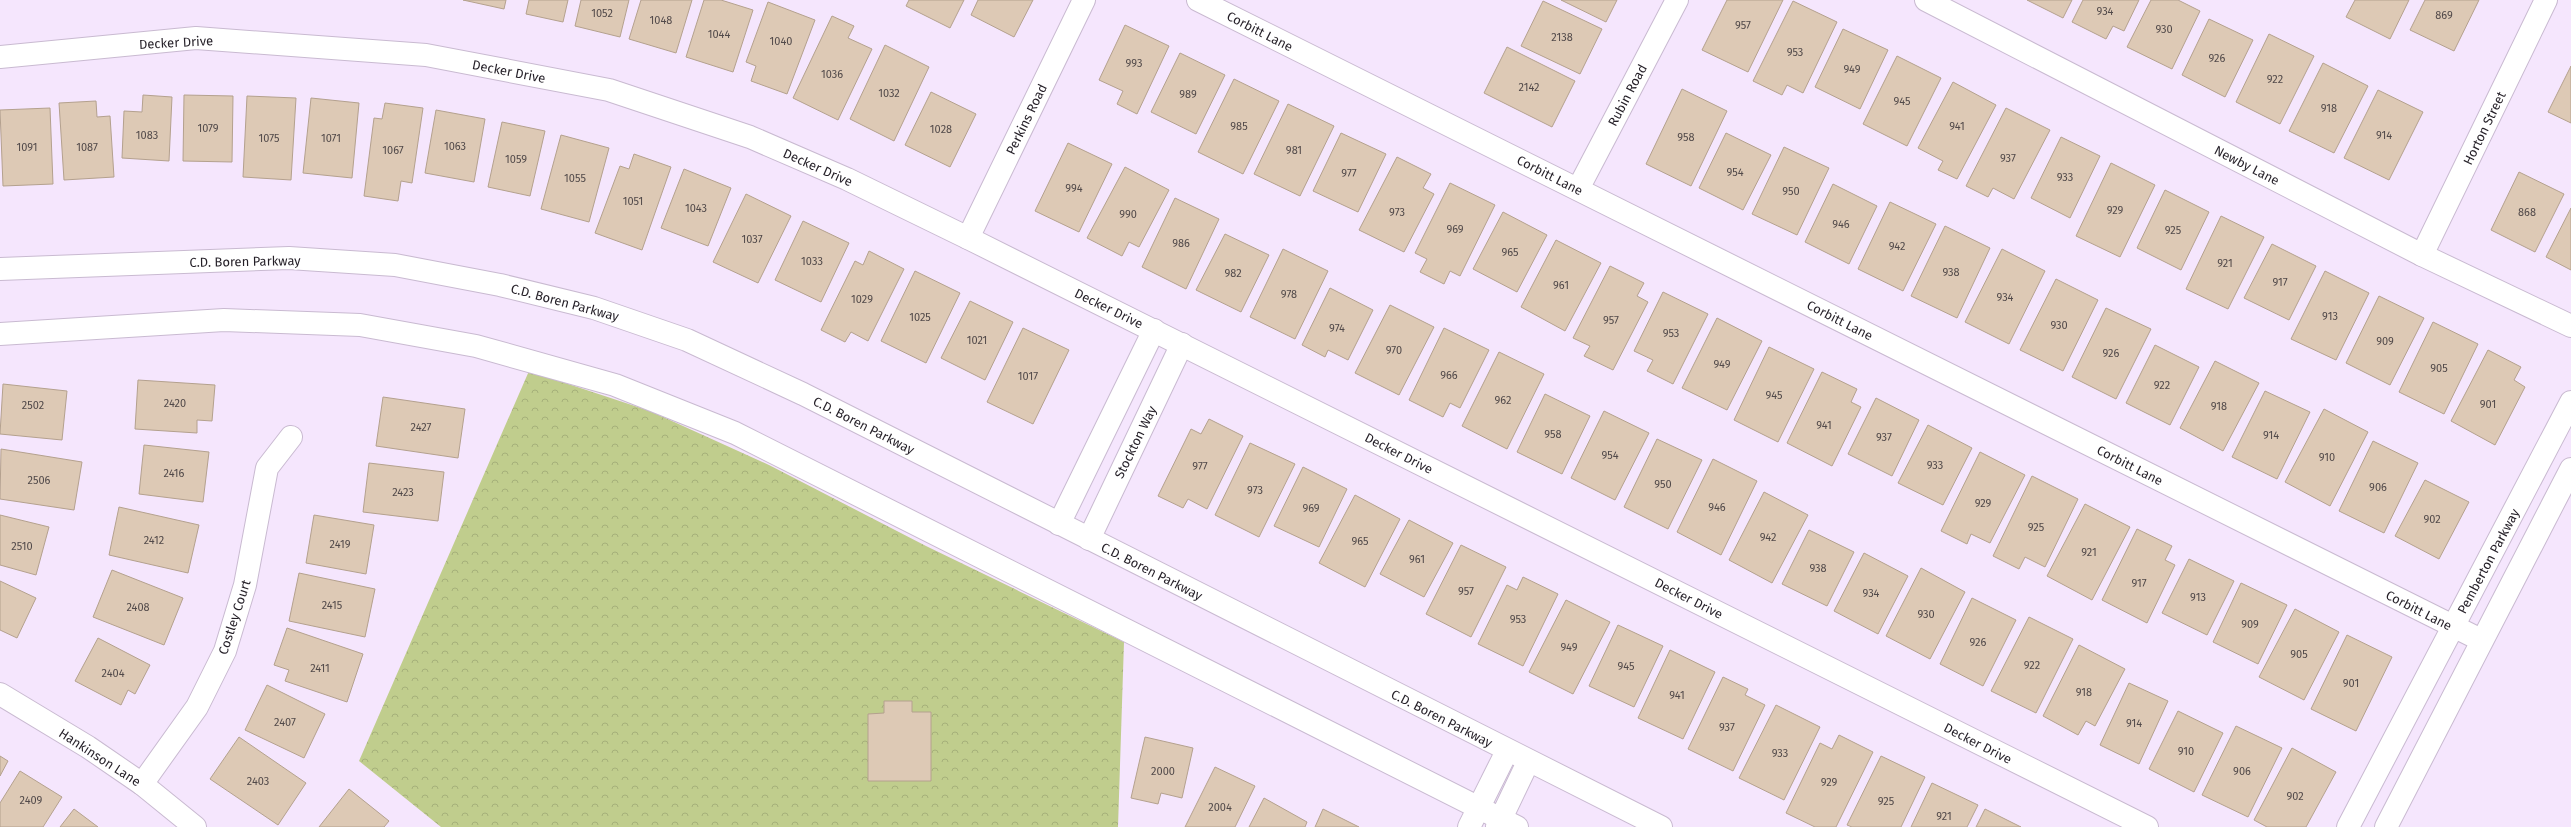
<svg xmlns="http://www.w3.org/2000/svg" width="2571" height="827" font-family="'Fira Sans',sans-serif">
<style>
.park{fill:url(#park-crowns)}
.building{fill:#ddc9b5;stroke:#b4a18e}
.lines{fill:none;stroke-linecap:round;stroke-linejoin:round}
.minor-casing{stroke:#c9bad1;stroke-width:24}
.minor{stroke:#fff;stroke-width:22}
.labels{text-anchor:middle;stroke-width:3.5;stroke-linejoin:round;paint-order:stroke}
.number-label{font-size:11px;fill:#524a4a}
.street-label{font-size:13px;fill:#241f27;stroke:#fff}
</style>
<defs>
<pattern id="park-crowns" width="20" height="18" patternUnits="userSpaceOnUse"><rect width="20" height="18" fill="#c0cd8d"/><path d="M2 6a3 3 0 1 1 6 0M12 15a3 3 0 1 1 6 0" fill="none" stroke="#a5b07a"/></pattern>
</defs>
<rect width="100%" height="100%" fill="#f5e6fd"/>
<!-- park -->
<path class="park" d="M529,371L650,411L769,465L926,546L1124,642L1118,827H441L359,761Z"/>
<!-- building -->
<g class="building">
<path d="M463,0H506L504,9Z"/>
<path d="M529,0H568L563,22L526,14Z"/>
<path d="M581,0H629L620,37L575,26Z"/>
<path d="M641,0H692L676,53L629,39Z"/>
<path d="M704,0H721L753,10L733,72L686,57Z"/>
<path d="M909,0H964L950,28L906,6Z"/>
<path d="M978,0H1033L1014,37L971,15Z"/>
<path d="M1561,0H1617L1606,22Z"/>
<path d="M1727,0H1783L1748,72L1702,50Z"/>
<path d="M2027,0H2072L2063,18Z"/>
<path d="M2083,0H2139L2124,31L2113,26L2106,39L2072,22Z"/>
<path d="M2151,0H2178L2200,11L2172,69L2127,47Z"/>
<path d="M2355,0H2409L2390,39L2346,17Z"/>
<path d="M2425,0H2479L2454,51L2410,30Z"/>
<path d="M1543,1L1602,29L1580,74L1521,46Z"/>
<path d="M1793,1L1837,22L1803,93L1787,85L1782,95L1753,81Z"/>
<path d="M768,2L815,20L787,94L751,81L756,66L746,62Z"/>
<path d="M832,16L854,26L848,38L872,49L838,120L793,98Z"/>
<path d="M2209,19L2253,40L2225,97L2182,75Z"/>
<path d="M1125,25L1169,46L1137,114L1117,104L1123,91L1099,80Z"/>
<path d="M1843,29L1888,50L1860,109L1815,87Z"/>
<path d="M2269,34L2314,56L2280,124L2236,102Z"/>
<path d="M885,45L929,67L894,141L850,119Z"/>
<path d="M1507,47L1575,81L1552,127L1484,93Z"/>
<path d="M1180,53L1225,75L1196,134L1151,112Z"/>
<path d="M1897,56L1941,78L1907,146L1863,124Z"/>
<path d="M2323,63L2368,86L2334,153L2289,131Z"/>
<path d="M2571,66V123L2548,112Z"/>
<path d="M1234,79L1279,101L1243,174L1198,152Z"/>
<path d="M1953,82L1996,105L1957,179L1938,170L1943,161L1918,148Z"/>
<path d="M1682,89L1727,111L1691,186L1646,164Z"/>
<path d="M2378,90L2423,112L2389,180L2344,158Z"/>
<path d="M931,92L976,114L950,167L905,145Z"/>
<path d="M143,95L172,97L169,161L122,158L124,111L142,112Z"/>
<path d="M184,95L233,96L232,162L183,161Z"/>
<path d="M247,96L296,98L291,180L243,177Z"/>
<path d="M311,98L359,103L352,178L303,173Z"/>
<path d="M96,101L97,117L110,116L114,177L64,180L59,103Z"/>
<path d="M385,103L423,108L412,183L401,181L398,201L364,196L374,118L382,119Z"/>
<path d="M1288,104L1334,126L1300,196L1254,174Z"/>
<path d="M50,108L53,184L3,186L0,110Z"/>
<path d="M2006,108L2050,130L2014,199L1993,188L1988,197L1966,186Z"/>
<path d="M436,110L485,119L474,182L425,173Z"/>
<path d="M502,122L545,131L530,196L488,187Z"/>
<path d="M1341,133L1386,154L1358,212L1313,191Z"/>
<path d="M1726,133L1771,155L1743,210L1699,188Z"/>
<path d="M561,135L609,148L589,222L541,209Z"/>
<path d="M2061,137L2100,156L2070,218L2031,198Z"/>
<path d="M1068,143L1112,164L1079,232L1035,211Z"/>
<path d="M1784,147L1829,168L1797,235L1752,214Z"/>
<path d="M634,154L671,167L642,250L595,233L620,166L629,169Z"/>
<path d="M1397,157L1431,174L1423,188L1434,194L1404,252L1359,230Z"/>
<path d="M2111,163L2155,185L2120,257L2076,236Z"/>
<path d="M1125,167L1169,190L1139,247L1129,242L1122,256L1087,238Z"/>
<path d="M684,169L731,188L708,246L661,228Z"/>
<path d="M2519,172L2564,194L2535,252L2491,230Z"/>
<path d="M1450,183L1495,205L1460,276L1450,271L1444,284L1420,272L1427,259L1415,253Z"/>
<path d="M1833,184L1877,206L1849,264L1805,242Z"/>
<path d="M2165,190L2209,212L2181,270L2137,248Z"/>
<path d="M746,194L791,216L758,283L713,262Z"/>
<path d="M1175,198L1219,219L1186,289L1142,267Z"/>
<path d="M1890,202L1936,224L1903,291L1858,269Z"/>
<path d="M2571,208V270L2546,257Z"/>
<path d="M1503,212L1547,235L1517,292L1473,269Z"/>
<path d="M2221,216L2264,237L2228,309L2186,289Z"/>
<path d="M803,221L849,243L821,302L775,280Z"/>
<path d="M1945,226L1990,248L1957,318L1911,296Z"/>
<path d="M1225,234L1269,255L1241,312L1196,290Z"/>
<path d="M1556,240L1601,263L1565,331L1521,307Z"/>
<path d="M2272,244L2316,266L2289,320L2244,298Z"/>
<path d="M1283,249L1328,271L1295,339L1250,317Z"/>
<path d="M2002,249L2045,271L2009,344L1965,322Z"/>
<path d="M869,251L904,269L868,341L851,332L845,342L821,330L855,261L863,265Z"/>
<path d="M1610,266L1644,283L1637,296L1648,302L1613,370L1584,356L1590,346L1573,338Z"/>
<path d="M915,271L960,293L926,363L881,341Z"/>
<path d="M2325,271L2369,293L2336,360L2291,339Z"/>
<path d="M2056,279L2098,300L2063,371L2020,350Z"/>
<path d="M1330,288L1373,310L1348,360L1328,350L1325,357L1302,345Z"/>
<path d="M1663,292L1708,314L1673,384L1647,371L1653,360L1634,351Z"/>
<path d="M2379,296L2424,318L2390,385L2346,363Z"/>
<path d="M970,301L1013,322L985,380L941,358Z"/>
<path d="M1390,305L1434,327L1399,395L1355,373Z"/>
<path d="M2106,308L2151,329L2116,399L2072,377Z"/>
<path d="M1717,318L1762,341L1727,410L1682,388Z"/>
<path d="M2433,322L2478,344L2444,414L2399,392Z"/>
<path d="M1023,328L1069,350L1033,424L987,402Z"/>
<path d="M1444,328L1489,350L1460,408L1450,403L1443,417L1409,400Z"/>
<path d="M2155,345L2199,367L2170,425L2126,403Z"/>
<path d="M1769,347L1814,369L1778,442L1734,420Z"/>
<path d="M2488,350L2521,367L2514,380L2525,387L2495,445L2451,421Z"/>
<path d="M1499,352L1544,374L1507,449L1462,426Z"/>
<path d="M2215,361L2259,383L2223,451L2180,428Z"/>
<path d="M1822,372L1857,389L1851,402L1861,407L1832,466L1787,443Z"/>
<path d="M138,380L215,385L212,421L197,420V433L135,429Z"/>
<path d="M3,384L67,391L62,440L0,434Z"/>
<path d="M2265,391L2310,412L2277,479L2232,457Z"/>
<path d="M1545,394L1590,416L1562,474L1517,452Z"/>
<path d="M383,397L465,409L458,458L376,446Z"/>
<path d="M1876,398L1919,420L1892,476L1848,454Z"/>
<path d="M2324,409L2368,432L2330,506L2285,482Z"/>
<path d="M1604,411L1649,433L1615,500L1571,478Z"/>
<path d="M1209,419L1243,436L1207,509L1188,499L1183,508L1158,496L1191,429L1201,434Z"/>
<path d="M1928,425L1972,448L1943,505L1898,483Z"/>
<path d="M1657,439L1702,460L1668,529L1624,507Z"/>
<path d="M2373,441L2418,463L2384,533L2339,511Z"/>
<path d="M1250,443L1295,464L1259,537L1215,515Z"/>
<path d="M144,445L209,452L203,502L139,494Z"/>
<path d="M1,449L82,462L74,510L0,499Z"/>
<path d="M1980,452L2025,475L1990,543L1971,534L1967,544L1941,531Z"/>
<path d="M1713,459L1757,481L1721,555L1677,532Z"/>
<path d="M369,463L444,472L438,521L363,512Z"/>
<path d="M1303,467L1347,489L1319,547L1274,526Z"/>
<path d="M2032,476L2078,499L2045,567L2025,557L2019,569L1993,556Z"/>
<path d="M2425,480L2469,502L2439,559L2395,536Z"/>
<path d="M1764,492L1808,515L1772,583L1729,560Z"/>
<path d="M1355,495L1400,519L1365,587L1319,563Z"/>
<path d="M2085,504L2130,527L2092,600L2047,576Z"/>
<path d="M119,507L199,525L188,573L109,555Z"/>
<path d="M0,515L49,527L36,575L0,565Z"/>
<path d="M314,515L374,525L366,574L306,563Z"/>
<path d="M1409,520L1453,543L1424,597L1380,574Z"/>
<path d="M2137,529L2172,546L2165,560L2175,565L2147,623L2102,600Z"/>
<path d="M1809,530L1854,552L1827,606L1782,584Z"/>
<path d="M1461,545L1506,567L1471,637L1426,614Z"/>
<path d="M1864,553L1908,576L1878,634L1834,611Z"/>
<path d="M2189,559L2234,581L2207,635L2162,613Z"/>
<path d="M1921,568L1965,592L1930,659L1886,636Z"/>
<path d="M112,570L183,598L164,645L93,617Z"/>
<path d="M299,573L375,589L365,637L289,621Z"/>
<path d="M1523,577L1558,594L1523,666L1478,644L1507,585L1517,590Z"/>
<path d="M0,581L36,598L17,638L0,630Z"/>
<path d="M2241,583L2287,605L2258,664L2213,642Z"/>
<path d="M1972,598L2016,620L1983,686L1940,664Z"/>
<path d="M1566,600L1610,622L1573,694L1529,672Z"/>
<path d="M2295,609L2339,632L2304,700L2259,677Z"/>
<path d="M2029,617L2073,639L2036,713L1991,691Z"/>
<path d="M1618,625L1663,646L1634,707L1589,686Z"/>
<path d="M287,628L363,654L347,702L285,681L289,670L274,665Z"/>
<path d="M2347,635L2392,657L2356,731L2311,709Z"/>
<path d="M98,638L150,665L135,694L128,690L121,705L75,681Z"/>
<path d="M2079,645L2125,669L2095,726L2086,721L2078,735L2043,716Z"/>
<path d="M1670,650L1715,672L1683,739L1638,718Z"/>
<path d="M1723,677L1748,689L1745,695L1765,705L1733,771L1688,749Z"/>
<path d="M2129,683L2168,701L2139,764L2100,745Z"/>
<path d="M267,685L325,714L304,758L245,730Z"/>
<path d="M884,701H912V712H931V781H868V714L884,713Z"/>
<path d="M1776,705L1820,727L1784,800L1739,778Z"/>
<path d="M2178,711L2223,733L2194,792L2149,769Z"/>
<path d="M2236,726L2282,748L2248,817L2202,795Z"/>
<path d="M1839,735L1873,752L1836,827H1815L1786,813L1820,743L1832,749Z"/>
<path d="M239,737L306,783L278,825L210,779Z"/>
<path d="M1145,737L1193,748L1182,798L1161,793L1158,804L1131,798Z"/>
<path d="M2292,748L2336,772L2306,827H2267L2254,820Z"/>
<path d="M0,756L8,761L0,776Z"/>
<path d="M1881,756L1925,777L1901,827H1852L1847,825Z"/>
<path d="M1215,767L1255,786L1235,827H1185Z"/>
<path d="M20,771L62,797L43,827H0V803Z"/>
<path d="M1932,783L1978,805L1967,827H1911Z"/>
<path d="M349,789L389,821L384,827H319Z"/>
<path d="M1264,798L1307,822L1305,827H1249Z"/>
<path d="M74,809L98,827H60Z"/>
<path d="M1323,809L1359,827H1315Z"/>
<path d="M1985,809L2021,827H1976Z"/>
</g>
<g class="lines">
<defs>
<g id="minor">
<path d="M1198,0L2481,640"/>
<path d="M1926,0L2422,255L2571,326"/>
<path d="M0,57L196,38L426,55L609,90L750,137L847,179L968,238L2147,827"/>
<path d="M1578,189L1677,0"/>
<path d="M968,238L1084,0"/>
<path d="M2422,255L2546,0"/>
<path d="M0,269L289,258L395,265L500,285L594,308L687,340L803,394L1661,827"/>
<path d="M0,334L224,320L360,325L476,346L615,385L735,433L1517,827"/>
<path d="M1059,524L1154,330"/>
<path d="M1089,539L1182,344"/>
<path d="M0,694L88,747L142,784L195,827"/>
<path d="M142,784L197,707L225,651L245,585L267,468L291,437"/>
<path d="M1469,827L1507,751"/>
<path d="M1497,827L1528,762"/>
<path d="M2348,827L2571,402"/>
<path d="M2386,827L2571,469"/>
</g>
</defs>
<!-- minor casing -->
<use href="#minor" class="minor-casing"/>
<!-- minor -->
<use href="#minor" class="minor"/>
</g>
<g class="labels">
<!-- number labels -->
<g class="number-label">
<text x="2105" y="15">934</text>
<text x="602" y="17">1052</text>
<text x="2444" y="19">869</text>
<text x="661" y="24">1048</text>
<text x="1743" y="29">957</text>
<text x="2164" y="33">930</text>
<text x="719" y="38">1044</text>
<text x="1562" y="41">2138</text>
<text x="781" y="45">1040</text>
<text x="1795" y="56">953</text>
<text x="2217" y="62">926</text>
<text x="1134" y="67">993</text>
<text x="1852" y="73">949</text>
<text x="832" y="78">1036</text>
<text x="2275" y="83">922</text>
<text x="1529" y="91">2142</text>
<text x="889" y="97">1032</text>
<text x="1188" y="98">989</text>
<text x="1902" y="105">945</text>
<text x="2329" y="112">918</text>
<text x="1239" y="130">985</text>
<text x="1957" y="130">941</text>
<text x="208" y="132">1079</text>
<text x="941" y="133">1028</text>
<text x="147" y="139">1083</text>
<text x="2384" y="139">914</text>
<text x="1686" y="141">958</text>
<text x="269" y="142">1075</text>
<text x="331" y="142">1071</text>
<text x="455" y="150">1063</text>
<text x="27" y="151">1091</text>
<text x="87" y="151">1087</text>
<text x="393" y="154">1067</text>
<text x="1294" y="154">981</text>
<text x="2008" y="162">937</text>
<text x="516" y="163">1059</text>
<text x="1735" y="176">954</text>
<text x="1349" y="177">977</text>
<text x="2065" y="181">933</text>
<text x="575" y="182">1055</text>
<text x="1074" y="192">994</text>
<text x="1791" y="195">950</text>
<text x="633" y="205">1051</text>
<text x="696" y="212">1043</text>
<text x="2115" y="214">929</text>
<text x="1397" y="216">973</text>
<text x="2527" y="216">868</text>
<text x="1128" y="218">990</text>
<text x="1841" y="228">946</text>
<text x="1455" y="233">969</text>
<text x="2173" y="234">925</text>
<text x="752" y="243">1037</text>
<text x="1181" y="247">986</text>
<text x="1897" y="250">942</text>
<text x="1510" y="256">965</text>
<text x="812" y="265">1033</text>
<text x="2225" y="267">921</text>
<text x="1951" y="276">938</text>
<text x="1233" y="277">982</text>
<text x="2280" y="286">917</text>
<text x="1561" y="289">961</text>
<text x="1289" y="298">978</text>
<text x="2005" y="301">934</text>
<text x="862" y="303">1029</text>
<text x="2330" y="320">913</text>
<text x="920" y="321">1025</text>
<text x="1611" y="324">957</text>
<text x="2059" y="329">930</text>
<text x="1337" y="332">974</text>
<text x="1671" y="337">953</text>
<text x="977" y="344">1021</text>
<text x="2385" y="345">909</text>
<text x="1394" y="354">970</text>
<text x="2111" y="357">926</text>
<text x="1722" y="368">949</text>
<text x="2439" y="372">905</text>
<text x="1449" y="379">966</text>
<text x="1028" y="380">1017</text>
<text x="2162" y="389">922</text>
<text x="1774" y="399">945</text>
<text x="1503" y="404">962</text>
<text x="175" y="407">2420</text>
<text x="2488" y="408">901</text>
<text x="33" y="409">2502</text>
<text x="2219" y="410">918</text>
<text x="1824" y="429">941</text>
<text x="421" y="431">2427</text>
<text x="1553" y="438">958</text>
<text x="2271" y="439">914</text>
<text x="1884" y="441">937</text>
<text x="1610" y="459">954</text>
<text x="2327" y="461">910</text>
<text x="1935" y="469">933</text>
<text x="1200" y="470">977</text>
<text x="174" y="477">2416</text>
<text x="39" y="484">2506</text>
<text x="1663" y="488">950</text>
<text x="2378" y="491">906</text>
<text x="1255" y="494">973</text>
<text x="403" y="496">2423</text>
<text x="1983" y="507">929</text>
<text x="1717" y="511">946</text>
<text x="1311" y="512">969</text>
<text x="2432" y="523">902</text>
<text x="2036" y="531">925</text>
<text x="1768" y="541">942</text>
<text x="154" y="544">2412</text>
<text x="1360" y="545">965</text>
<text x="340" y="548">2419</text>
<text x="22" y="550">2510</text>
<text x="2089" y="556">921</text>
<text x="1417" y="563">961</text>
<text x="1818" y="572">938</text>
<text x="2139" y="587">917</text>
<text x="1466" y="595">957</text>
<text x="1871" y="597">934</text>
<text x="2198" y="601">913</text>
<text x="332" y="609">2415</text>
<text x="138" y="611">2408</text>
<text x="1926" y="618">930</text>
<text x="1518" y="623">953</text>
<text x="2250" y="628">909</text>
<text x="1978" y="646">926</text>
<text x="1569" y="651">949</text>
<text x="2299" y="658">905</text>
<text x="2032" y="669">922</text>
<text x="1626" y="670">945</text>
<text x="320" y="672">2411</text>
<text x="113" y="677">2404</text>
<text x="2351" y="687">901</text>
<text x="2084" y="696">918</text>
<text x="1677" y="699">941</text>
<text x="285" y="726">2407</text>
<text x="2134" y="727">914</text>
<text x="1727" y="731">937</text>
<text x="2186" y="755">910</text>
<text x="1780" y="757">933</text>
<text x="1163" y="775">2000</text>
<text x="2242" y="775">906</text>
<text x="258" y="785">2403</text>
<text x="1829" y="786">929</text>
<text x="2295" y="800">902</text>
<text x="31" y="804">2409</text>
<text x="1886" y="805">925</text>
<text x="1220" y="811">2004</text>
<text x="1944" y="820">921</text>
</g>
<!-- street labels -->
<g class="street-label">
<text transform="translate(1260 31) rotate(27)" y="5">Corbitt Lane</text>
<text transform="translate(176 42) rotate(-3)" y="5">Decker Drive</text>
<text transform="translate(509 71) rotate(11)" y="5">Decker Drive</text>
<text transform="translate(1627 95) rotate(-62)" y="5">Rubin Road</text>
<text transform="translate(1026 119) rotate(-64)" y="5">Perkins Road</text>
<text transform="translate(2484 128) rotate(-64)" y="5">Horton Street</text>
<text transform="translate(2247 165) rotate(27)" y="5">Newby Lane</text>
<text transform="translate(818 167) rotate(24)" y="5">Decker Drive</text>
<text transform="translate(1550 175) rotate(27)" y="5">Corbitt Lane</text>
<text transform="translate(245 261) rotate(-1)" y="5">C.D. Boren Parkway</text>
<text transform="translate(565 302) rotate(15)" y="5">C.D. Boren Parkway</text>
<text transform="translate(1109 308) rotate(26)" y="5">Decker Drive</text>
<text transform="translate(1840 320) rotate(27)" y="5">Corbitt Lane</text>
<text transform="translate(864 425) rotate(27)" y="5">C.D. Boren Parkway</text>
<text transform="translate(1135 442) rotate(-64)" y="5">Stockton Way</text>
<text transform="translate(1399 453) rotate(27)" y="5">Decker Drive</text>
<text transform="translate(2130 465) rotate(27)" y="5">Corbitt Lane</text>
<text transform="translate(2488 561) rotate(-62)" y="5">Pemberton Parkway</text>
<text transform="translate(1152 571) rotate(27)" y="5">C.D. Boren Parkway</text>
<text transform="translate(1689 598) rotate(27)" y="5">Decker Drive</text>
<text transform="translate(2419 610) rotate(27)" y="5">Corbitt Lane</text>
<text transform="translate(234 617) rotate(-72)" y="5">Costley Court</text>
<text transform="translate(1442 718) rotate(27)" y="5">C.D. Boren Parkway</text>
<text transform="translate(1978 743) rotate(27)" y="5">Decker Drive</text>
<text transform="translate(100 757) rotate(33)" y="5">Hankinson Lane</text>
</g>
</g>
</svg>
